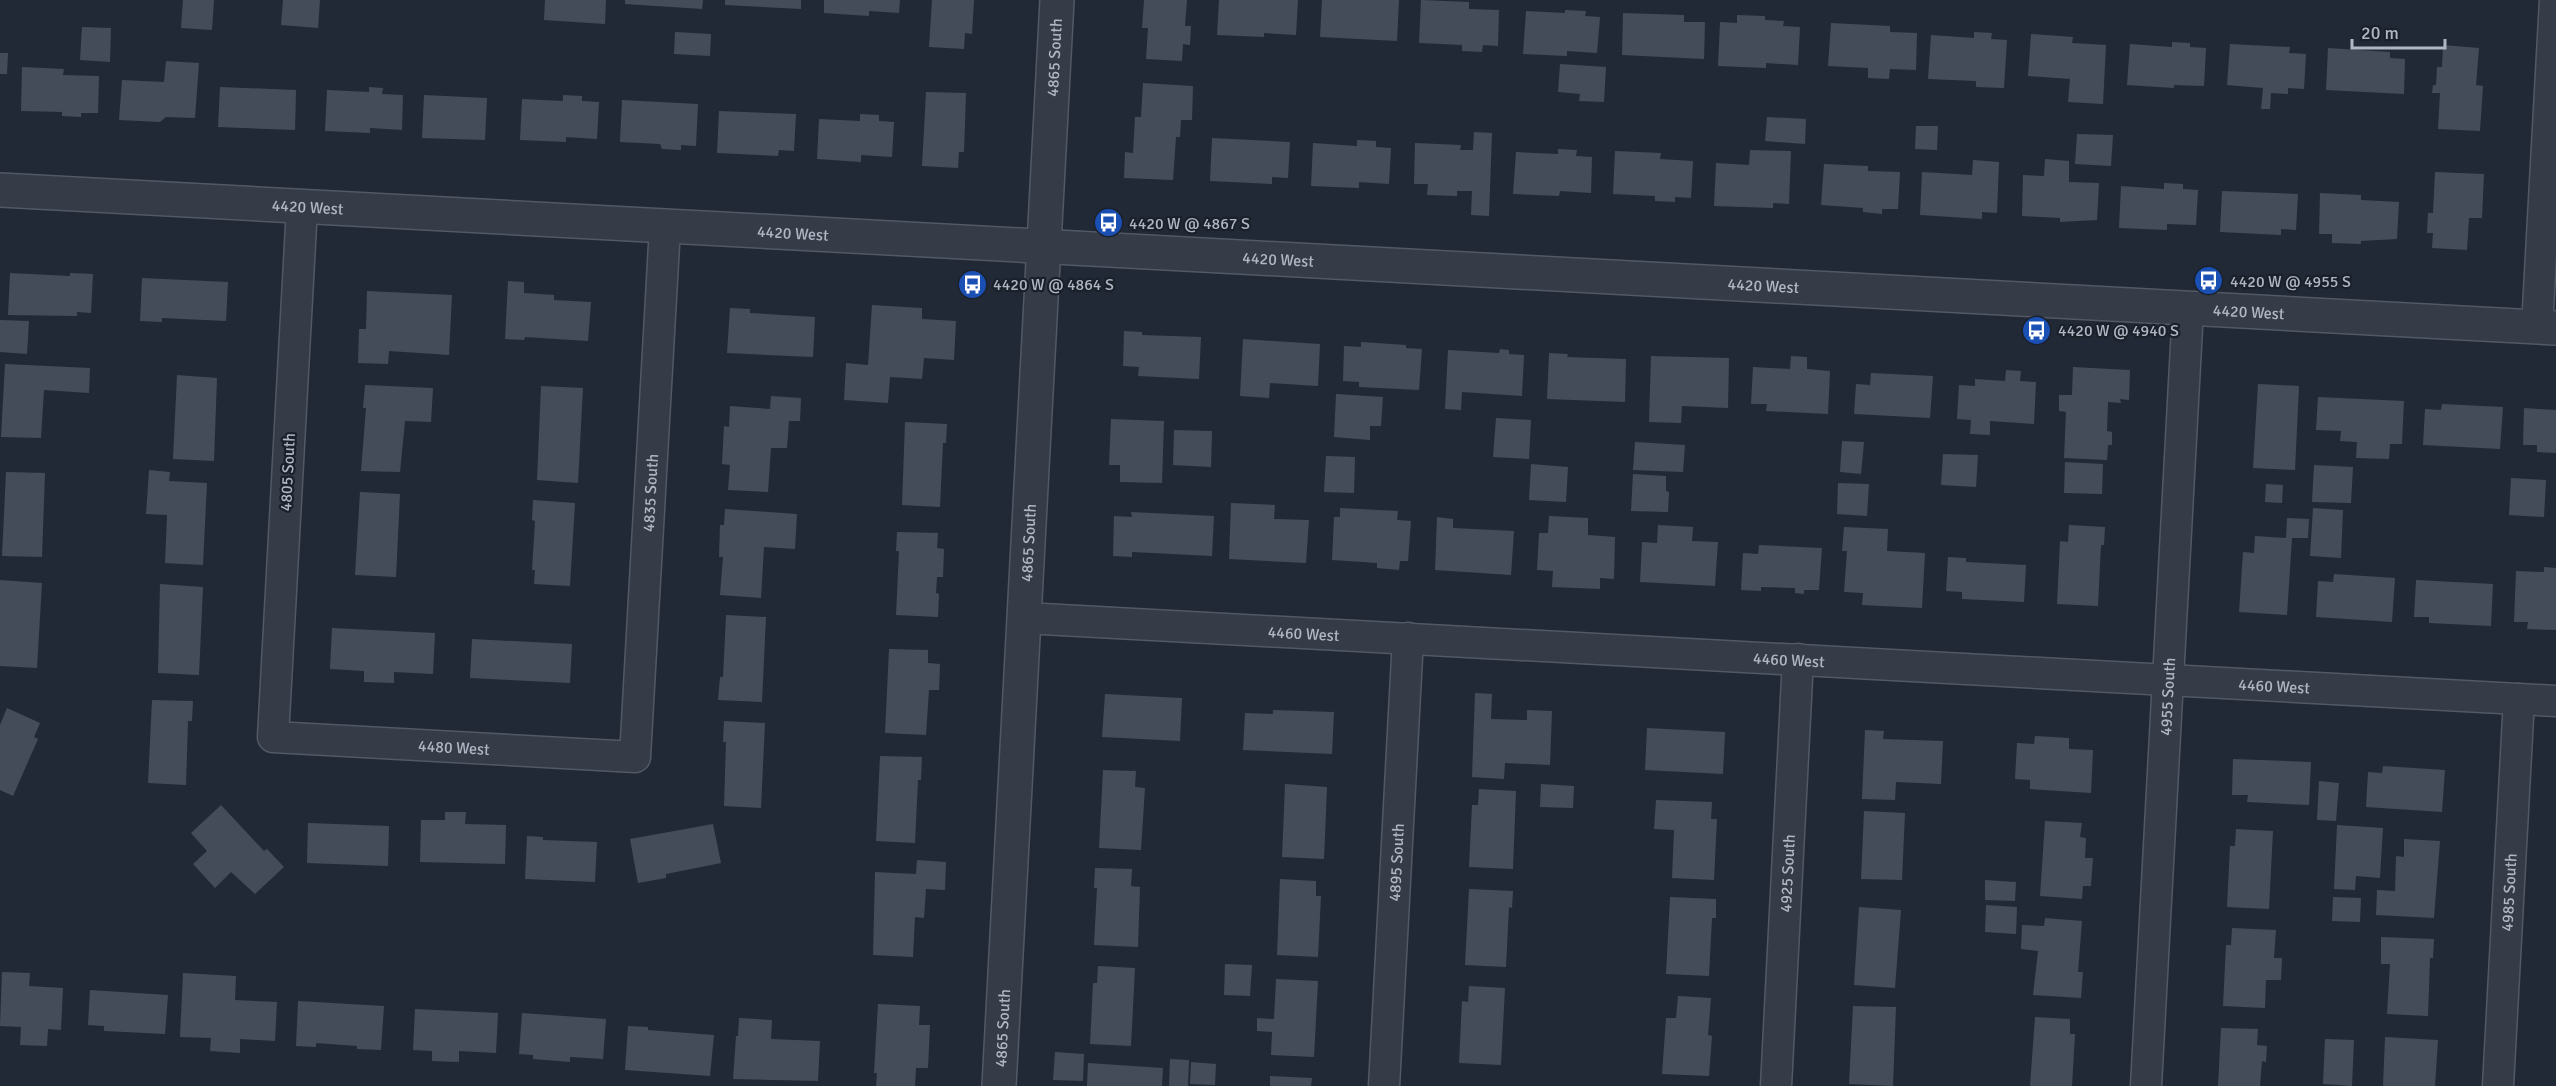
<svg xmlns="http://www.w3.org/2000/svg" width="2556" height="1086" font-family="Signika,sans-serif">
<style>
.building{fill:#444c5a}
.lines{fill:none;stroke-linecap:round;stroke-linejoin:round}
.minor-casing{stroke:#535964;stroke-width:33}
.tertiary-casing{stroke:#535964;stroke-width:36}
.minor{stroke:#353b47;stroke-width:30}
.tertiary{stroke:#353b47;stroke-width:33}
.labels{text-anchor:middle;stroke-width:4.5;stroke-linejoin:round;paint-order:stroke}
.street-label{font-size:16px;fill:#b0b6c3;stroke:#1b212b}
.poi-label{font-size:16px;fill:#b0b6c3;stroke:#1b212b;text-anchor:start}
</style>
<rect width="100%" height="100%" fill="#222936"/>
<!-- building -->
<g class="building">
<path d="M183,0H214L212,30L181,28Z"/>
<path d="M283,0H320L318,28L281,25Z"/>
<path d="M545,0H606L605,24L544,20Z"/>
<path d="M625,0H703L702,9L625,4Z"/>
<path d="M725,0H801V9L725,5Z"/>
<path d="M824,0H900L899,13L869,11V16L824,13Z"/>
<path d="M932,0H974L972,34L965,33L964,49L929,47Z"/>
<path d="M1144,0H1187L1185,26H1191L1190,45L1183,44L1182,61L1146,59L1148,28H1142Z"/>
<path d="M1219,0H1298L1296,35L1264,33V37L1217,35Z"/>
<path d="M1322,0H1399L1397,41L1320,37Z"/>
<path d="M1421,0L1469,2V9L1499,10L1498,46L1483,45L1482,52L1462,51V45L1419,43Z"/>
<path d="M1565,10L1586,11L1585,16L1600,17L1597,53L1567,51V56L1523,54L1526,11L1565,13Z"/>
<path d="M1623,13L1684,15V22H1705L1704,59L1622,55Z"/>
<path d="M1737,15L1765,16V20L1784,21L1783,26L1800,27L1798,65L1766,63V68L1718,66L1720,22L1737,23Z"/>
<path d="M1831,23L1890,26V32L1917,33L1916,70L1890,69L1889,79L1868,78V68L1828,66Z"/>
<path d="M82,27L111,28L110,62L80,60Z"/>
<path d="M675,32L711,34L710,56L674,54Z"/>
<path d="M1974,32L1992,33L1991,39L2007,40L2004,88L1976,87V81L1928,79L1931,35L1974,38Z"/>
<path d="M2031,34L2073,37L2072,43L2106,45L2103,104L2068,102L2070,79L2028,76Z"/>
<path d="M2172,42L2190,43V47L2206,48L2204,86L2174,85V88L2127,85L2130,44L2172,47Z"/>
<path d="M2230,44L2290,47L2289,53L2306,54L2304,89L2288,88V94L2271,93L2270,109H2261L2263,88L2227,85Z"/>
<path d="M2443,45L2479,48L2476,85L2483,86L2480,131L2438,129L2440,93H2432L2433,85H2436L2437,67H2442Z"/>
<path d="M2328,48L2390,52V58L2405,59L2404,94L2326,90Z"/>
<path d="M0,53H8L7,74H0Z"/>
<path d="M166,61L199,63L195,118L166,117L160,122L119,120L122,80L164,82Z"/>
<path d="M1560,64L1606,67L1604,102L1579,101L1580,94L1558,92Z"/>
<path d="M22,67L64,69L63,75L99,76L98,113H81V117L62,116V112L21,111Z"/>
<path d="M1143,83L1193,86L1192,120H1181L1180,137H1176L1173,180L1124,178L1125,152L1133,153L1135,117H1141Z"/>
<path d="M220,87L296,90L295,130L218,127Z"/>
<path d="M369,87L383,88L382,94L403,95L402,130L370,128V133L325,131L327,90L369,92Z"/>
<path d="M926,92L966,93L964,152H959L958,168L922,166Z"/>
<path d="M424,95L487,98L485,140L422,138Z"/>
<path d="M563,95L582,96V101L599,102L597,139L566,137V142L520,140L522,99L563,101Z"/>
<path d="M622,100L698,104L696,146L681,145V150L662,149L660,144L620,142Z"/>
<path d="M719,111L796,114L794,151L779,150L778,156L717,153Z"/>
<path d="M860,114L879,115V121L894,122L892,157L861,155V162L817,159L819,119L860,121Z"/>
<path d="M1767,117L1806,119L1805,144L1765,141Z"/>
<path d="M1916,126H1938L1937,150L1915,149Z"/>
<path d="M1474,132L1492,133L1489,216L1471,215L1472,191H1457V196L1427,195L1428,184H1414L1415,143L1461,145L1460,150H1473Z"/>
<path d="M2077,134L2113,135L2111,166L2075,164Z"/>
<path d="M1212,138L1290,142L1288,178L1272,177V184L1210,181Z"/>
<path d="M1357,140L1376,141V147L1391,148L1389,184L1359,182V188L1311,186L1313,143L1357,146Z"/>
<path d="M1558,149L1577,150L1576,156L1592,157L1591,193L1560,191L1559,196L1513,194L1516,152L1558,154Z"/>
<path d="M1750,150L1791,151L1789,204L1773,203V208L1714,206L1716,163L1749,165Z"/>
<path d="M1615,151L1661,153L1660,159L1693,161L1691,198L1675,197V202L1655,201V196L1613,194Z"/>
<path d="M2045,159L2069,161V182L2099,183L2097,220L2060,222V218L2022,216L2023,175L2044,176Z"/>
<path d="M1973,160L1999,162L1997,213L1982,212V219L1920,215L1922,172L1972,175Z"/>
<path d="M1824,164L1868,166V171L1900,172L1898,209H1882V214L1863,212V208L1821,205Z"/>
<path d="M2435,172L2484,174L2482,218H2469L2467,250L2432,248L2433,233H2427L2428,213H2433Z"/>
<path d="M2164,183L2183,184V189L2198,190L2196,225L2167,224V230L2119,228L2121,186L2164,189Z"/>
<path d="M2222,191L2298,194L2296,230L2281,229V235L2220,232Z"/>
<path d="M2320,193L2361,195V200L2399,202L2397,239L2361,241V244L2332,243V234H2319Z"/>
<path d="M10,273L70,276V273L93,274L91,313L77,312V316L8,315Z"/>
<path d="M142,278L228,282L226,321L162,318V322L140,321Z"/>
<path d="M508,281L524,282V293L554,295V300L591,302L588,341L525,337L524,340L505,339Z"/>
<path d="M367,291L452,295L449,355L389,351L388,364L358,363L359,329H366Z"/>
<path d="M872,305L922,308V319L956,321L954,360L924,358L922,379L890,377L888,403L844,400L846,363L868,365Z"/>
<path d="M730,308L750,309V313L815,317L813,357L727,353Z"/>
<path d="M0,320L29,321L27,354L0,352Z"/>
<path d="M1124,331L1142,332V335L1201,337L1199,379L1138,376L1139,367L1123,366Z"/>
<path d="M1243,339L1320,344L1318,386L1270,383L1269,398L1240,396Z"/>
<path d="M1361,342L1406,345V348L1422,349L1419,390L1359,387V382L1343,381L1344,346L1361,347Z"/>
<path d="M1500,349L1509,350V354L1524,355L1522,396L1462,392L1461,410L1445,409L1448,350L1499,353Z"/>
<path d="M1549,353L1568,354L1567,357L1626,359L1625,402L1547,399Z"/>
<path d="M1651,356L1729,358L1728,408L1682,406L1681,423L1649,422Z"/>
<path d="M1791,356L1807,357V369L1830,371L1828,414L1766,411L1767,404H1751L1753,367L1790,369Z"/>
<path d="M5,364L90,368L89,393L44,390L41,438L1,437Z"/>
<path d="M2073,367L2130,370L2129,400L2120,399L2121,403L2108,402L2107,431L2112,432V445H2108L2107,460L2064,458L2066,412L2059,411V395H2072Z"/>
<path d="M2006,370L2021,371L2020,381L2036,382L2034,424L1990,421V435L1970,434L1971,420L1957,419L1959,385L1975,386V379L2005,381Z"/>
<path d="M1871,373L1933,376L1930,418L1854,414L1856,384L1870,385Z"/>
<path d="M177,375L217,378L214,461L173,459Z"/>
<path d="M2258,384L2299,386L2295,470L2253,468Z"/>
<path d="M365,385L433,388L431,422L405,421L400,472L361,471L366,408H363Z"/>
<path d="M541,386L583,388L578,483L537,480Z"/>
<path d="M1336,394L1383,397L1381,426H1370V440L1334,437Z"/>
<path d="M771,396L801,398L800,421H789L787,448H771L768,492L728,490L730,465L722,464L724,426L729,427L730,406L770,409Z"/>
<path d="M2318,397L2404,401L2402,444H2390L2389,459L2356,458L2357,442L2340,441L2341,431L2316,430Z"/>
<path d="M2442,404L2503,407L2500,449L2423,445L2425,409L2441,410Z"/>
<path d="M2524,408L2556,410V453L2537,452V445H2523Z"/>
<path d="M1496,418L1531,420L1529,459L1493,457Z"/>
<path d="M1111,419L1164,421L1162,483L1120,482V465H1109Z"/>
<path d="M905,422L947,424L946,443H943L940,507L902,505Z"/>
<path d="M1174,430L1212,431L1211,467L1173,465Z"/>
<path d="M1842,441L1864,442L1861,474L1840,472Z"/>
<path d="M1635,442L1685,445L1683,472L1633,470Z"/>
<path d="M1943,454L1978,455L1976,487L1941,485Z"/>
<path d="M1326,456L1355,457L1354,493L1324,492Z"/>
<path d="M2065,462L2103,464L2102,494L2064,493Z"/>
<path d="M1531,464L1568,467L1566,502L1529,500Z"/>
<path d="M2314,465L2353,467L2351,503L2312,502Z"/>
<path d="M149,470L170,472L169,481L207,483L203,565L165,563L167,515L146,514Z"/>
<path d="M6,472L45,473L42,557L2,556Z"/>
<path d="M1633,474L1666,476V491L1669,492L1668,512L1631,511Z"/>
<path d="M2511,478L2546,480L2544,517L2509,515Z"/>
<path d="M1838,483L1869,484L1867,516L1837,514Z"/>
<path d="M2266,484L2283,485L2282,503L2265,502Z"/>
<path d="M360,492L400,494L396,577L355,575Z"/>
<path d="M533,500L575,503L570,586L534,584L535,570H532L535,521L532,520Z"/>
<path d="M1231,503L1275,505L1274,519L1309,520L1306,563L1229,559Z"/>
<path d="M1340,508L1398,511L1397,520L1411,521L1408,561H1400L1399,570L1377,568V563L1332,560L1334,517H1340Z"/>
<path d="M2313,508L2343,510L2341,558L2310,556Z"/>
<path d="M725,509L797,514L795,549L764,547L761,598L720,595L723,557H719L720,525H724Z"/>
<path d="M1131,512L1214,516L1212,556L1132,552V557L1113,556L1114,516L1132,517Z"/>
<path d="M1549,516L1588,518V535L1615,537L1614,579L1600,578V589L1552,587L1553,571L1537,570L1539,533H1548Z"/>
<path d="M1437,517L1453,519V528L1514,531L1511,575L1435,570Z"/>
<path d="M2287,518L2309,519L2308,538H2292L2287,615L2239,612L2243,552L2254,553L2255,536L2286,538Z"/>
<path d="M1658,525L1693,527L1692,541L1718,542L1715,586L1640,582L1642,542L1657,543Z"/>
<path d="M2069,525L2105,527L2104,545H2101L2098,606L2057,604L2060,541L2068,542Z"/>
<path d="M1844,527L1888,529L1887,551L1925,553L1922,608L1862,605L1863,593L1844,592L1847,551H1842Z"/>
<path d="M897,532L938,533L937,548L944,549L943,577H937L936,593L939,594L938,617L896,615L899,551H896Z"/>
<path d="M1759,545L1822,548L1819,590H1804V594L1795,593V588L1761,587V591L1741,590L1743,553L1758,554Z"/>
<path d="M1948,557L1966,558V562L2026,565L2024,602L1962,599V592L1946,591Z"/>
<path d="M2544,567L2556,568V630L2527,629L2528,622H2514L2516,571L2544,572Z"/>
<path d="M2334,574L2395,578L2392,622L2316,617L2318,581L2333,582Z"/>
<path d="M0,580L42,583L37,668L0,666Z"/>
<path d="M2416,580L2493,584L2491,626L2429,623V617H2414Z"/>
<path d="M160,584L203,587L199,675L158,673Z"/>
<path d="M726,615L766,617L762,702L718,700L720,677H723Z"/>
<path d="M332,628L435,633L433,674L394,672V683L364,682V671L330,669Z"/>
<path d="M472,639L572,644L570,683L470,678Z"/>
<path d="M889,649L928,650V663L940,664L939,690H929L926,735L885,733Z"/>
<path d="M1475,693L1492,694L1491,719L1527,720V710L1552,711L1550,765L1505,763L1504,779L1472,777Z"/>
<path d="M1105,694L1182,698L1180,741L1102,737Z"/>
<path d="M152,700L193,701L192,721H188L186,785L148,783Z"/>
<path d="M7,708L40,723L34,737L38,739L13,796L0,790V725Z"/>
<path d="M1273,710L1334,712L1332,754L1243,750L1245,713L1273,714Z"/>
<path d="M724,721L765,723L761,808L724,806L726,742H723Z"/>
<path d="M1647,728L1725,732L1723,774L1645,770Z"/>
<path d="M1865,730L1884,731L1883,739L1943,741L1941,784L1896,782L1895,800L1862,799Z"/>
<path d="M2035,736L2069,738V749L2093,750L2091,793L2030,789V780L2015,779L2017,743L2034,744Z"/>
<path d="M880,756L922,757L921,780H918L915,843L876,841Z"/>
<path d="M2233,759L2311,762L2309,805L2247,802L2248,795H2232Z"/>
<path d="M2383,766L2445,770L2442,812L2366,807L2368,772L2382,773Z"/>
<path d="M1103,770L1136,771L1135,787L1145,788L1141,850L1099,848Z"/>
<path d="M2319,781L2339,783L2336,821L2317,820Z"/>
<path d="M1285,784L1327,787L1324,859L1282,857Z"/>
<path d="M1541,784L1574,786L1573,808L1540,807Z"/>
<path d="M1479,789L1516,791L1513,869L1469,867L1472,805H1478Z"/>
<path d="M1656,800L1712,802L1711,819H1717L1714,880L1672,878L1674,830L1654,829Z"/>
<path d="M221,805L264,851L267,849L284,867L255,894L231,872L215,888L193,864L207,851L191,833Z"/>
<path d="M1864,811L1905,813L1902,880L1861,879Z"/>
<path d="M445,812H466L465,824L506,825L505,864L420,862L421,820H445Z"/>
<path d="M2045,821L2082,823L2080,837L2086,838L2085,858H2093L2091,886H2083L2082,899L2040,896Z"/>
<path d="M308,823L389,826L388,866L307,863Z"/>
<path d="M713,824L721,863L666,874V878L638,883L630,839Z"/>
<path d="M2337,825L2383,828L2380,878L2356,876L2355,890L2334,889Z"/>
<path d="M2236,829L2273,831L2269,909L2227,907L2230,846H2235Z"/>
<path d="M527,836L543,837V840L597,842L595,882L525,879Z"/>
<path d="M2404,839L2440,841L2434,918L2376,915L2377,890L2395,891L2396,856L2404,857Z"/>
<path d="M917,860L946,862L945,890L926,889L924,918L915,917L913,957L873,955L875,872L916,874Z"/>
<path d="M1095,868L1132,869L1131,886L1140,887L1138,947L1094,945L1097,888H1094Z"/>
<path d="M1280,879L1316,881V896H1321L1318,957L1277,955Z"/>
<path d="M1985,880L2016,882L2015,901L1985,900Z"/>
<path d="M1469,889L1513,891L1512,908L1509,907L1506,967L1465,965Z"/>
<path d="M1670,897L1716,899V918H1712L1709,976L1666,974Z"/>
<path d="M2333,897L2361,898L2360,922L2332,921Z"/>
<path d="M1986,905L2017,907L2016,934L1985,932Z"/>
<path d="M1859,907L1901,910L1895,988L1854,985Z"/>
<path d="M2045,918L2082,921L2078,972H2083L2081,998L2033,995L2038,951L2021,949L2022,925L2044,926Z"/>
<path d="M2232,928L2276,930L2274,958H2282L2281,980H2266L2265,1008L2223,1006L2226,945H2231Z"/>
<path d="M2381,937L2434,939L2433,958H2430L2428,1016L2387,1014L2390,964H2381Z"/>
<path d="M1225,964L1252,965L1250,996L1224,995Z"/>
<path d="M1098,966L1135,968L1131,1046L1090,1044L1093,983H1097Z"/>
<path d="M2,972L30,973L29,986L63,988L61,1030L48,1029L47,1046L20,1045L21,1027L0,1026Z"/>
<path d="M183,973L236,976L235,1000L277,1002L275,1041L240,1039V1053L210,1051L211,1038L180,1037Z"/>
<path d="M1276,979L1318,981L1314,1057L1271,1055L1272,1032L1257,1031V1018L1274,1019Z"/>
<path d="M1469,986L1505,988L1501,1065L1459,1063L1462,1001L1468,1002Z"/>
<path d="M90,990L168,995L165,1034L104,1031V1026L88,1025Z"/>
<path d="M1678,996L1711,998L1708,1035L1712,1036L1709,1076L1662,1074L1666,1018H1676Z"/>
<path d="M298,1001L384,1006L381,1050L357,1049V1046L316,1043V1047L296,1046Z"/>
<path d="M878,1004L920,1006L919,1025H930L928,1068H916L915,1086H876L877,1073H874Z"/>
<path d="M1853,1006L1896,1007L1893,1086L1849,1084Z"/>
<path d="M415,1009L498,1013L496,1053L459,1051V1062L432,1061V1051L413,1050Z"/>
<path d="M522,1013L606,1019L603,1059L570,1057V1062L533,1059V1055L519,1054Z"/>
<path d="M2035,1017L2070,1019V1034H2075L2072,1086H2030Z"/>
<path d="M739,1018L772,1020L771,1039L820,1041L818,1081L733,1079L736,1036H738Z"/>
<path d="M628,1026L648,1027V1030L714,1035L710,1076L625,1070Z"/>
<path d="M2221,1028L2258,1029L2257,1045L2267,1046L2266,1062L2262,1061L2260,1086H2218Z"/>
<path d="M2385,1037L2438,1040L2435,1086H2383Z"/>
<path d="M2325,1039L2354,1040L2352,1086L2323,1084Z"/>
<path d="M1055,1052L1084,1054L1083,1081L1053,1080Z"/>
<path d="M1170,1059L1189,1060L1188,1086H1169Z"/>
<path d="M1191,1062L1216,1064L1215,1085L1190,1084Z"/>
<path d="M1088,1063L1163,1068L1162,1086H1087Z"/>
<path d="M1270,1076L1312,1078L1311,1086H1270Z"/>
</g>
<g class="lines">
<defs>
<g id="minor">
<path id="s1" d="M302,207L273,737L635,757L665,227"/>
<path d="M2537,327L2555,0"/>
<path id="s2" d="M1024,618L2556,701"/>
<path id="s3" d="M1384,1086L1408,638"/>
<path id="s4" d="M1776,1086L1798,659"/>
<path id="s5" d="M2146,1086L2188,309"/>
<path id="s6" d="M2498,1086L2519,699"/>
</g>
<g id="tertiary">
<path id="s7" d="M0,190L2556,328"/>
<path id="s8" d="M999,1086L1057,0"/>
</g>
</defs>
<!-- minor casing -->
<use href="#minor" class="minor-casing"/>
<!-- tertiary casing -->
<use href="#tertiary" class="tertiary-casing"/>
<!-- minor -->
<use href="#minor" class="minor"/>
<!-- tertiary -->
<use href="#tertiary" class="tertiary"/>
</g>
<!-- icons -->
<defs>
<symbol id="bus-disc" viewBox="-11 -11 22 22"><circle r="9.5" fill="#1a4fb4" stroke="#1b212b"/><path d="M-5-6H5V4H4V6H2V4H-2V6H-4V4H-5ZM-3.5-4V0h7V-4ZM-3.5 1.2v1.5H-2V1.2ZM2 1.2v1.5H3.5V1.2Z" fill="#fff"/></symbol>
</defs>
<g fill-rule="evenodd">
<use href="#bus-disc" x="1092" y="206" width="33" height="33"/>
<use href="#bus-disc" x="2192" y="264" width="33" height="33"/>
<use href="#bus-disc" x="956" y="268" width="33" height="33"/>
<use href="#bus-disc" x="2020" y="314" width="33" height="33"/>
</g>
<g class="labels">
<!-- street labels -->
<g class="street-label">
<text dy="6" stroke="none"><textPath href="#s8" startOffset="1030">4865 South</textPath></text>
<text dy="6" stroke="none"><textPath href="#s7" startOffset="308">4420 West</textPath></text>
<text dy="6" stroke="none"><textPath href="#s7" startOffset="794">4420 West</textPath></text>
<text dy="6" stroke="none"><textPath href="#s7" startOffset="1280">4420 West</textPath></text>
<text dy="6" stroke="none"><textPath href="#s7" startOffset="1766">4420 West</textPath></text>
<text dy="6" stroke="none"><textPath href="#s7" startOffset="2252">4420 West</textPath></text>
<text transform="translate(287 472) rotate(-87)" y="6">4805 South</text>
<text dy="6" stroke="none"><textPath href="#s1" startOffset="1158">4835 South</textPath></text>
<text dy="6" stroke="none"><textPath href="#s8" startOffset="544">4865 South</textPath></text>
<text dy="6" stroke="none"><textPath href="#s2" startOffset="280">4460 West</textPath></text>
<text dy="6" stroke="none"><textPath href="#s2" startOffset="766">4460 West</textPath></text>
<text dy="6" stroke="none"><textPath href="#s2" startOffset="1252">4460 West</textPath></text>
<text dy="6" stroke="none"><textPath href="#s5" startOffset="390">4955 South</textPath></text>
<text dy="6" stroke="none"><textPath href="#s1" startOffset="712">4480 West</textPath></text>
<text dy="6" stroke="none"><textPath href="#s3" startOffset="224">4895 South</textPath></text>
<text dy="6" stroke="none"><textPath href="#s4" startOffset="213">4925 South</textPath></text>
<text dy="6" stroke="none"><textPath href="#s6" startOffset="194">4985 South</textPath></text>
<text dy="6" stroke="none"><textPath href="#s8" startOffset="58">4865 South</textPath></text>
</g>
<!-- poi labels -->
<g class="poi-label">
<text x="1129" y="229">4420 W @ 4867 S</text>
<text x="2230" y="287">4420 W @ 4955 S</text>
<text x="993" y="290">4420 W @ 4864 S</text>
<text x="2058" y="336">4420 W @ 4940 S</text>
</g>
</g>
<!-- scale -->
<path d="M2352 39v9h93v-9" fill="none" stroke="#b0b6c3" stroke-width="3"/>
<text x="2361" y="39" font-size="18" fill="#b0b6c3" stroke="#1b212b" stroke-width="4.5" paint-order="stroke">20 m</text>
</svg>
